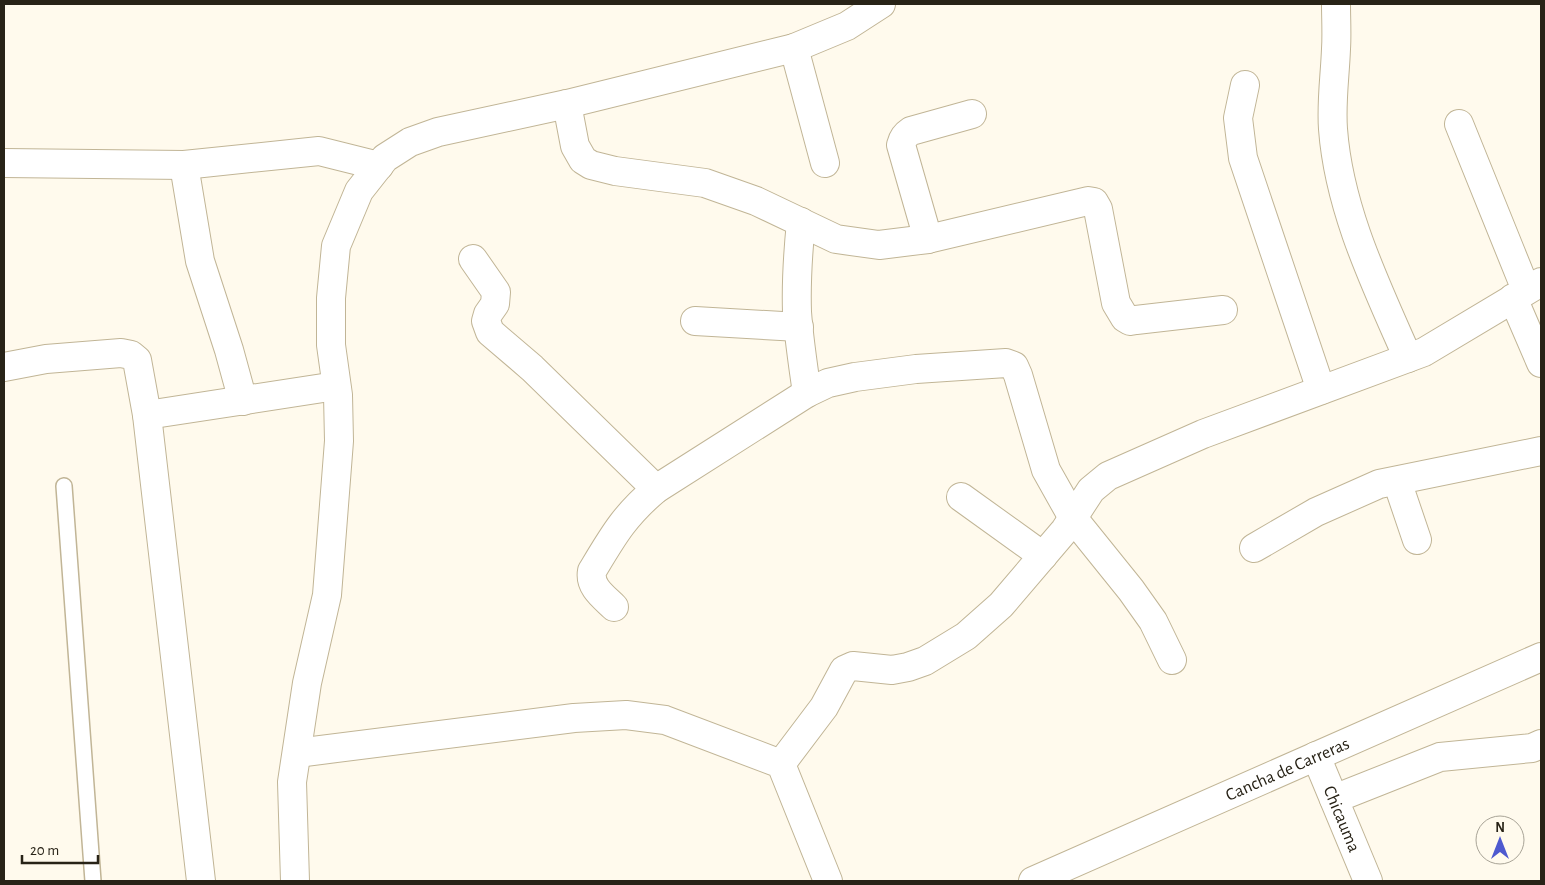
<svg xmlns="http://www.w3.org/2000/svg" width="1545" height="885" font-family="'Alegreya Sans',sans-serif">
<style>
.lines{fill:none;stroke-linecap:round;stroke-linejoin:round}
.service-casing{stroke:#c1b596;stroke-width:18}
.minor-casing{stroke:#c1b596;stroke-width:30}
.service{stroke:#fff;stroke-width:15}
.minor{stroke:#fff;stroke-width:28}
.labels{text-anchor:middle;stroke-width:4.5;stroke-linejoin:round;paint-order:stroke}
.street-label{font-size:18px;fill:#282317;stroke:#fffaed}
</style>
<rect width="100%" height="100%" fill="#fffaed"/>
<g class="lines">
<defs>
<path id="service" d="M64,486L93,881"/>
<g id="minor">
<path d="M1336,4C1336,19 1337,34 1336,49C1335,76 1331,102 1333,129C1339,210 1376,285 1408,358"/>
<path d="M794,48L825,163"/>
<path d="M1245,85L1238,118L1243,158L1321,390"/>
<path d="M567,104L575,146L583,160L591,165L615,171L705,183L756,201L836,239L879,245L928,239L1088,201L1094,202L1098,209L1116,303L1125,318L1130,321L1136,320L1223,310"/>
<path d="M1459,124L1526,290"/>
<path d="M4,163L184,165L319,151L379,166"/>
<path d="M184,165L200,261L229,350L243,401"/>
<path d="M801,222C798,252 796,282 797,312C799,339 803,366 807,393"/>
<path d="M928,239L901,145C903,138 905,135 911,131L972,114"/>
<path d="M473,259L496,292L495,304L488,314L486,321L490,332L532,368L656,489"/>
<path d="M1513,298L1541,363"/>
<path d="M695,321L799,327"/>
<path d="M4,367L46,359L121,353L131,355L137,360L147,415L201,881"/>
<path d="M147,415L336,386"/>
<path d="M1397,481L1417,540"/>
<path d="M961,497L1043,556"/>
<path d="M1254,548L1316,512L1379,484L1541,451"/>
<path d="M614,607C604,597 589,587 592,571C613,536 624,516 656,489L807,393L828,383L855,377L916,369L1006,363L1014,366L1018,375L1046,470L1073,518L1131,590L1153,621L1172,660"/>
<path d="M297,753L574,718L626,715L665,720L781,764L828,881"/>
<path id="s1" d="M1316,756L1368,881"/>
<path d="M781,764L824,707L844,670L853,666L892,670L908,667L925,661L966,636L1001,605L1065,530L1091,490L1108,476L1203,434L1424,352L1541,282"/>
<path d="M1334,799L1440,757L1532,748L1541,744"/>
<path d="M295,881L292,782L307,683L327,595L339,441L338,395L331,345V298L336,246L359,191L385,158L410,142L438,132L567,104L794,48L847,26L881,4"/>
<path id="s2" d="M1033,881L1541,657"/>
</g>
</defs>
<!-- service casing -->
<use href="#service" class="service-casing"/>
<!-- minor casing -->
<use href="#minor" class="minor-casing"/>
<!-- service -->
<use href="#service" class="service"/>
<!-- minor -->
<use href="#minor" class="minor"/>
</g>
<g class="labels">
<!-- street labels -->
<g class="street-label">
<text dy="6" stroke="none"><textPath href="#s2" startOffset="278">Cancha de Carreras</textPath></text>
<text dy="6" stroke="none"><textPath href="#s1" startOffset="68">Chicauma</textPath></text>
</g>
</g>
<!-- border -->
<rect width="1545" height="885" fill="none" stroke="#282317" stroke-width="10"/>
<!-- north arrow -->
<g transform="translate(1500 840)"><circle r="24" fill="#fffaed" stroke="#a9a497"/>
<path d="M0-4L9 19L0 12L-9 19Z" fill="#4e59cf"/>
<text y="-8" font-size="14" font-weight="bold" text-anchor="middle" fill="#282317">N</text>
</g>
<!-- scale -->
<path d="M22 855v8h76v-8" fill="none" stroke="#282317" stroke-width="2.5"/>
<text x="30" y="855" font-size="15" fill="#282317" stroke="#fffaed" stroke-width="4" paint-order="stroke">20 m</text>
</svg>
